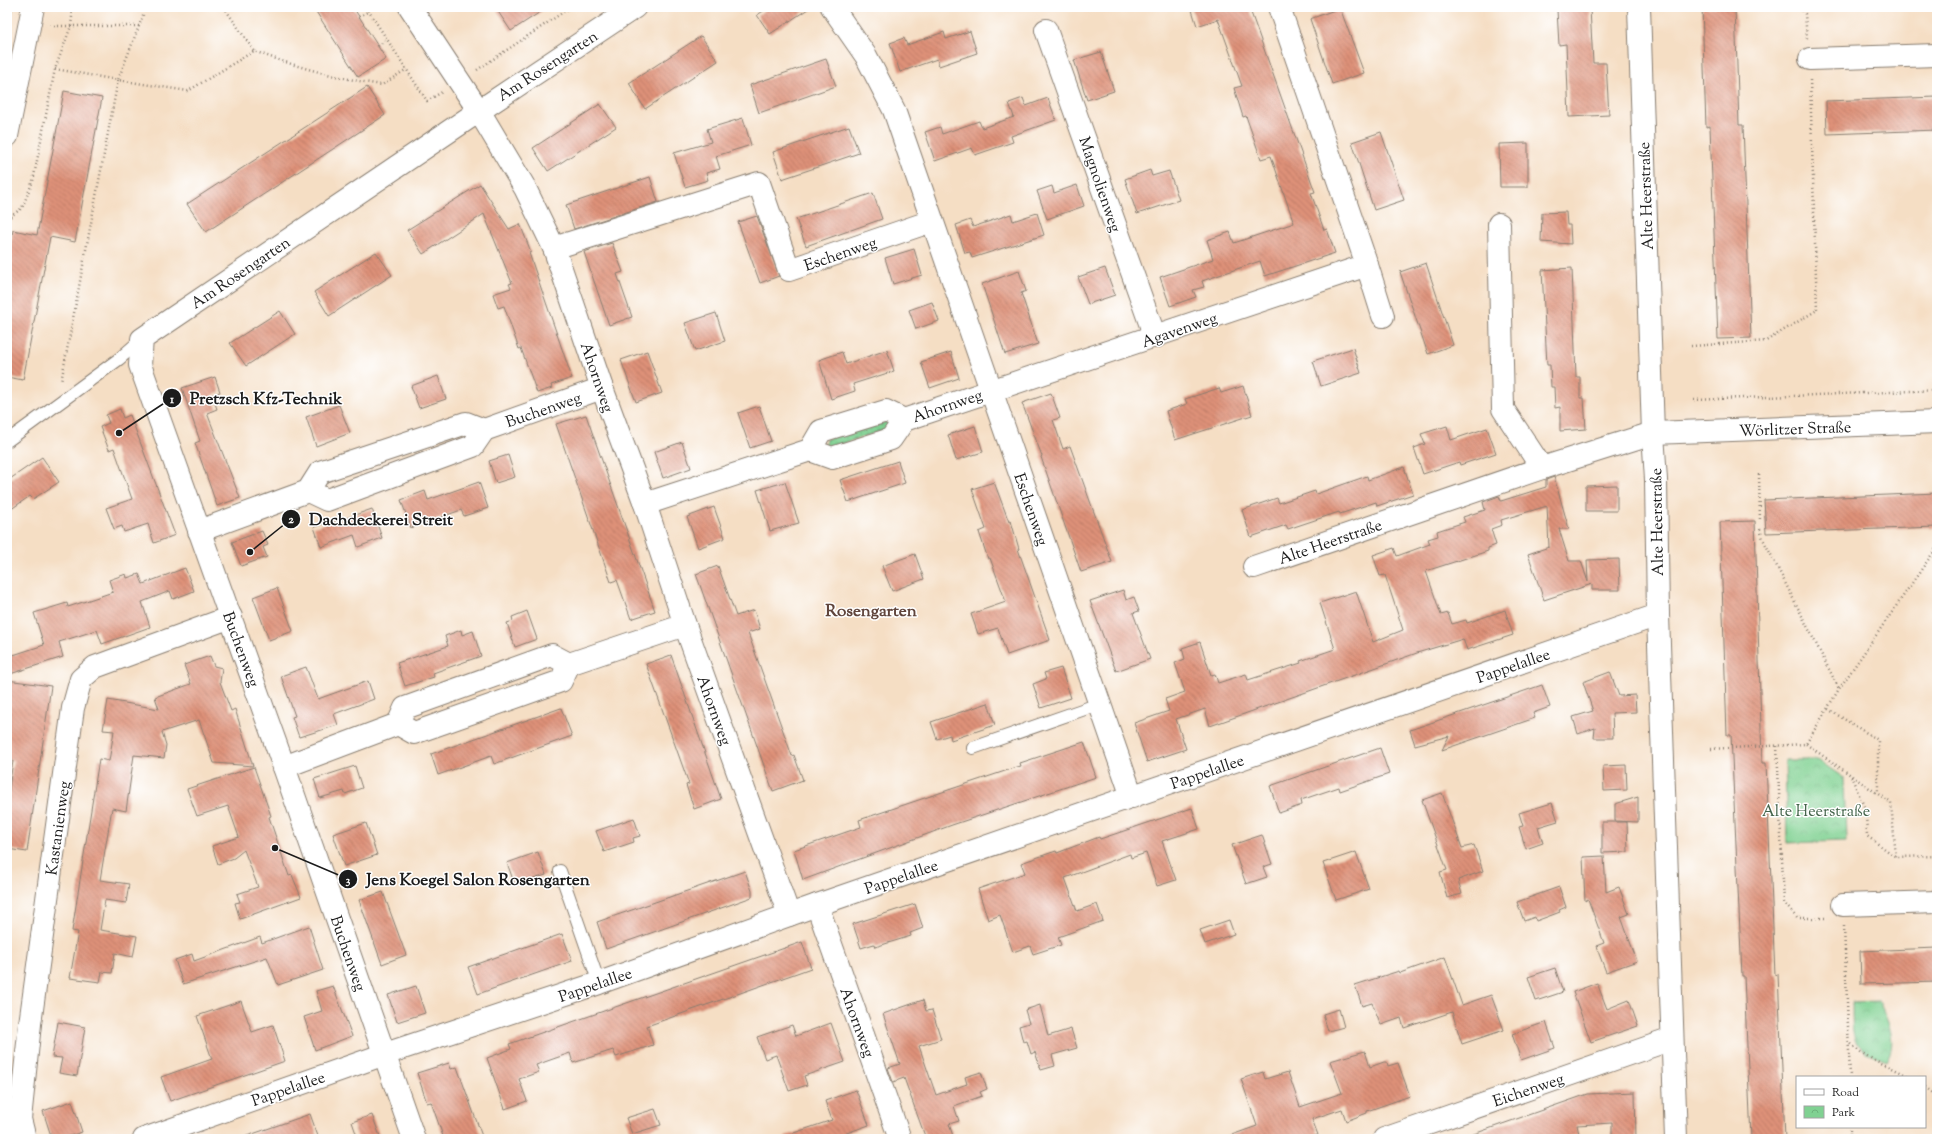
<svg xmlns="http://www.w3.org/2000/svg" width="1944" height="1146" font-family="'Sorts Mill Goudy',serif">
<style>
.grass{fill:url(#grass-dots);stroke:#4e7657}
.park{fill:url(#park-crowns);stroke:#4e7657}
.building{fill:url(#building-back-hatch)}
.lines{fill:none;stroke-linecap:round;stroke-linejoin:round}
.lane-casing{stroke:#887d70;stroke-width:14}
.street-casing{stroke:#887d70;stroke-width:24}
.path{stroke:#887d70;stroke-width:2.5;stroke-dasharray:1 3;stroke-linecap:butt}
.lane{stroke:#fff;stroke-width:12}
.street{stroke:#fff;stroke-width:22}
.labels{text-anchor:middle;stroke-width:3;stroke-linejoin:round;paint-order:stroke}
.street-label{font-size:16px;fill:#1c1c1c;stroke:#fff}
.park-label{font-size:16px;fill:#44644b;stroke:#fff}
.neighbourhood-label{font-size:17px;font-weight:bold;fill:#60453c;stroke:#fff}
.leader{fill:none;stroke:#1c1c1c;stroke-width:1.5}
.callout-dot{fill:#1c1c1c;stroke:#fff;stroke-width:1.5}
.mark-label{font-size:12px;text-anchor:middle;font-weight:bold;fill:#fff}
.callout-label{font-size:17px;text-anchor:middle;font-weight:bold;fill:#1c1c1c;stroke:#fff;stroke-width:3;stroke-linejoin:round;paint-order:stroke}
</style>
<defs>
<pattern id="grass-dots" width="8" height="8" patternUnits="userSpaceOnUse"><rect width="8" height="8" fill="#80d192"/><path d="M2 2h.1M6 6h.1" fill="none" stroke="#6eb37d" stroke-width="1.8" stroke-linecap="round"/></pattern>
<pattern id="park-crowns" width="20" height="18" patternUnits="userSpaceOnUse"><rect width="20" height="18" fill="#80d192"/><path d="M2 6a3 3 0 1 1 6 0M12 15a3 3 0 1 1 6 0" fill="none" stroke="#6eb37d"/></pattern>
<pattern id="building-back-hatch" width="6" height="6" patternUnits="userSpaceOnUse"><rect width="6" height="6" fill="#de9178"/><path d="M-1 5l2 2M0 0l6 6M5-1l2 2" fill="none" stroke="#b37662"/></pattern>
</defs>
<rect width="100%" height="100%" fill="#fff"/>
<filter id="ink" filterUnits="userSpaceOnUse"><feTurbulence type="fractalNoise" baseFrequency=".025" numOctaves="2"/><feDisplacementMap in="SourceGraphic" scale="8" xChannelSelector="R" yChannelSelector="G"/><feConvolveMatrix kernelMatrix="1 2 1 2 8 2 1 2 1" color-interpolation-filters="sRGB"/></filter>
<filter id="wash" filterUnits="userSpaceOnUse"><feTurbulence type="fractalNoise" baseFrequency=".012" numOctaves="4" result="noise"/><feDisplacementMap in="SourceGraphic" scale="16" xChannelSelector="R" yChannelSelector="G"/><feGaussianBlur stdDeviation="0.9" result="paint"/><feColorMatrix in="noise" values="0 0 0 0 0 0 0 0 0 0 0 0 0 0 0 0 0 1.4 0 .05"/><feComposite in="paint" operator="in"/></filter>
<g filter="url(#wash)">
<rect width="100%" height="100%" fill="#f5dec4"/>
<!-- grass -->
<g class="grass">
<path d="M7,7H13L7,38Z"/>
<path d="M889,421L891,428L825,449L826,439Z"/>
</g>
<!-- park -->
<g class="park">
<path d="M1785,760H1818L1844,778L1846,841L1787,843Z"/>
<path d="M1879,1001C1887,1020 1899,1041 1886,1061C1848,1044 1853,1041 1852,1002Z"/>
</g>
<g id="blocks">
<!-- building -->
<g class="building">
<path d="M313,7H353L386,59L358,77Z"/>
<path d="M495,7H548L511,31Z"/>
<path d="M770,7H811L770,34L757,15Z"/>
<path d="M1191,7H1249L1315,192L1311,193L1324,230L1327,229L1335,253L1265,276L1260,261L1202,281L1204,287L1193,290L1196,297L1170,306L1160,277L1213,259L1207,240L1230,232L1234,243L1294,223L1271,156L1261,159L1246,116L1243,117L1234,88L1242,86L1218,19L1197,26Z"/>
<path d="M1702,7H1735L1739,125H1743L1751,338L1718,339L1710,126L1706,127Z"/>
<path d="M1340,8L1364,73L1332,84L1310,19Z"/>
<path d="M1590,9L1593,63H1606L1609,115L1569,117L1566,44L1559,45L1557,10Z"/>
<path d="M970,31L977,53L939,66L937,59L900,72L890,43L904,38L907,45L944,32L946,39Z"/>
<path d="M701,36L718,61L645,109L629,83Z"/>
<path d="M1101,52L1114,91L1087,100L1074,60Z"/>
<path d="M826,59L836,86L759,113L750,85Z"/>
<path d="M367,87L385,115L206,232L187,204Z"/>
<path d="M64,91L102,98L75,242L50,237L23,380L7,377V263L13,230L37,235Z"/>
<path d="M1937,97V130L1827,134L1826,101Z"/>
<path d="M1023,98L1026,106L1048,98L1056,120L1011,136L1013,142L975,155L972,148L935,161L925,132L940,127L942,134L979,121L982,128L1014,117L1009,103Z"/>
<path d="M600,104L616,127L548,171L533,148Z"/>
<path d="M743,118L751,145L716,156L720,169L706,173L708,180L685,187L674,153L711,142L707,129Z"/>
<path d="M849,126L859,153L782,179L773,152Z"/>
<path d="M1381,132L1404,200L1374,210L1352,142Z"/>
<path d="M1528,143V187H1500L1499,144Z"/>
<path d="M1150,170L1152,176L1169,171L1179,200L1137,214L1125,179Z"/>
<path d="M650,177L658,202L574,229L566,205Z"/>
<path d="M480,184L509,229L520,224L531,252L529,253L572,378L551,385L552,388L537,393L521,348L519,349L504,306L498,308L493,294L511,288L509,284L512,283L484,214L423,254L407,230Z"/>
<path d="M1077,185L1084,206L1047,219L1037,191L1052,186L1054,193Z"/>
<path d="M873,193L882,219L806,246L796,219Z"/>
<path d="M1566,212L1567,225H1570L1571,244L1541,242L1542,213Z"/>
<path d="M1037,213L1044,235L972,258L970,252L965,253L956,225L970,220L973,227L1011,214L1013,221Z"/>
<path d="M757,216L779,276L760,283L738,222Z"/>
<path d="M612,243L623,272L617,274L632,317L609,325L584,252Z"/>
<path d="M914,249L922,275L893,284L885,258Z"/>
<path d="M376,252L392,275L329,316L314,292Z"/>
<path d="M1426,263L1453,345L1428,354L1400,272Z"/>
<path d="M1105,268L1115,295L1088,304L1078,277Z"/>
<path d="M1572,268L1576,377H1580V398H1584L1586,429L1560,431V407L1555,408L1554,387H1551L1550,365H1547L1542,270Z"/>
<path d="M1019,271L1026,291L1021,293L1038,344L1005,354L982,284Z"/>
<path d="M932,302L939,321L916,329L909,310Z"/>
<path d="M280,311L295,334L246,366L230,343Z"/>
<path d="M716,313L725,341L695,351L685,323Z"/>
<path d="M1353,348L1361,373L1321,386L1313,361Z"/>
<path d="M887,350L894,371L853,384L855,391L831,399L819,360L842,352L846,364Z"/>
<path d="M647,351L662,393L636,402L621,360Z"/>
<path d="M951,352L959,378L930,388L921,362Z"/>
<path d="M438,376L446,399L419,408L411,386Z"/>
<path d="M215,377L220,392L212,395L217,409L207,413L240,498L217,506L195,443L200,441L182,388Z"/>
<path d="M1243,386L1252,415L1175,440L1166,411L1187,404L1185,399L1201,394L1219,388L1221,393Z"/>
<path d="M1051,393L1060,418L1053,420L1063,449L1070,446L1112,562L1081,572L1041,457L1042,456L1022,403Z"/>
<path d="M339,405L350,433L316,446L306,417Z"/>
<path d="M759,406L771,441L750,448L738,413Z"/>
<path d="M120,409L123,418L130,415L175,535L154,543L148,524L124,532L122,526L114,529L106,508L132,499L114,448L109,450L100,427L109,423L106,415Z"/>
<path d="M586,415L655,611L631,619L617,580L611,582L556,424Z"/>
<path d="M975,426L983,452L956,460L948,435Z"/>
<path d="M1447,426L1451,440L1487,428L1496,453L1460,465L1459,462L1423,474L1414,448L1425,444L1421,434Z"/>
<path d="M682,442L691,468L663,478L654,452Z"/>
<path d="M508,455L515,477L496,483L489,461Z"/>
<path d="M42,457L59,482L33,499L30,496L7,512V481Z"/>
<path d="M898,461L905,483L848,502L840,480Z"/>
<path d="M1404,467L1413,494L1377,506L1376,502L1340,514L1339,512L1288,529L1286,525L1251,537L1242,510L1277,498L1279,503L1315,491L1316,494L1367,476L1368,480Z"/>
<path d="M1554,477L1569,529H1559L1569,561H1581L1588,582L1587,560L1619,559L1620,590H1592V584L1544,600L1528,554L1549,547L1547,506L1501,520L1502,525L1491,529L1496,545L1488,548V551L1426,571L1441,615L1448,613L1452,624L1466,620L1467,623L1505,610L1513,635L1467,650L1463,639L1417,653L1210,726L1205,709L1176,719L1186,749L1147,762L1134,723L1169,711L1165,699L1185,692L1175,663L1185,659L1182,648L1200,642L1211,675L1215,674L1218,683L1246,674L1248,680L1301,663L1300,661L1335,649L1320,603L1356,591L1373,642L1403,630L1385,575L1380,576L1373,555L1394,548L1397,556L1430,544L1428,539L1438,536L1437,531L1465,522L1463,517L1485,510L1483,502L1499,496L1501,501L1546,487V480Z"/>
<path d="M479,482L488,508L464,516L461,510L411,528L401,500L425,491L428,500Z"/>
<path d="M785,482L799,523L770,531L757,490Z"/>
<path d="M994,482L1009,522L1011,521L1019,549H1018L1050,640L1007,655L998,628L978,634L971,614L1006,602L990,558L988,559L979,532L986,529L972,489Z"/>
<path d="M1617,485V511H1586V486Z"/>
<path d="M1937,493V527L1766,533L1764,500Z"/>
<path d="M714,507L725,538L698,548L687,517Z"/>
<path d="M372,509L382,538L358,547L354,535L321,547L314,527L332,521V523Z"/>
<path d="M1755,521L1762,763H1766L1775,975L1778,974L1785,1139H1751L1744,976H1742L1731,735H1727L1720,522Z"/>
<path d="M262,531L268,545L263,547L267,557L241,566L232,542Z"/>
<path d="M915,554L924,579L892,591L882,566Z"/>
<path d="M718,566L736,616L754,610L760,629L748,633L792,756L794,755L803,780L773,791L696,574Z"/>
<path d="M185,568L194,591L173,599L170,591L142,602L150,627L102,644L97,630L59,642L63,657L7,675V657L44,645L34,613L67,603L68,607L113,592L109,580L126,574L127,578L139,574L143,584Z"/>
<path d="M277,588L293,631L269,640L253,597Z"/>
<path d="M1123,590L1126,600L1134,597L1139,611L1133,613L1150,659L1116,671L1090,601Z"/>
<path d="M527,611L537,639L515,647L507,623L513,621L512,617Z"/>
<path d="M461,630L462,635L473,631L481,656L433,673L434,677L405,686L397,663L448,646L445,636Z"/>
<path d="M671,655L721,799L694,809L686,785L689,784L646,664Z"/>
<path d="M210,656L214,666L222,668L220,682L231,711L235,709L253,766L214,763L199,720L162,732L166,745L164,758L134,755L126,811L112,808L100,880L129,884L126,903L105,900L100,930L137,936L133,957L115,953L112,973L102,972L100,982L70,978L78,932L72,931L99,759L109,761L114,731L103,730L108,700L159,709L155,697L191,684L184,665Z"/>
<path d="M306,667L318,699L368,681L374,699L334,714L338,725L299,737L292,717L295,716L281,676Z"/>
<path d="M1061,668L1071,698L1041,708L1033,684L1046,679L1044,673Z"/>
<path d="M1610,672L1619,696L1635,695L1636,712L1612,713L1613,738H1594L1595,728L1578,734L1573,717L1593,711L1583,682Z"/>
<path d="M7,680L51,686L27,852L7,849V802L13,761L7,760Z"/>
<path d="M1542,685L1550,707L1533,713L1535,718L1442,750L1449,736L1415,745L1410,730Z"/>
<path d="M988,703L995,725L951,740L950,735L937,739L931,722Z"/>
<path d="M561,708L572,736L494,764L491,756L438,775L431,754Z"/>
<path d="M1084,742L1096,777L952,825L803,880L794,850L861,827L859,820L1017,767L1021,766L1020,763Z"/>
<path d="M1380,748L1389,774L1340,791L1339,787L1301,800L1302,805L1279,813L1270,786Z"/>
<path d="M1626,765L1627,790L1604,791L1603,766Z"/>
<path d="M355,766L362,788L345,794L344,791L320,798L314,779Z"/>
<path d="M254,767L271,816L269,817L289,876L292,875L301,897L240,919L235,903L240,902L237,894L258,887L244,850L234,858L218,864L212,846L239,837L228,806L197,816L187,789Z"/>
<path d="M1442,793L1462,848L1474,845L1483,871L1458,880L1462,894L1447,898L1440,872L1447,870L1422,800Z"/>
<path d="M1638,797V822L1615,821V804Z"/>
<path d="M1552,803L1558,821L1538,827L1543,843L1526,849L1519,827L1523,826L1519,813Z"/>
<path d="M1192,808L1199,829L1162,841L1176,880L1157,886L1146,853L1131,858L1130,854L1065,878L1077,911L1097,904L1103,921L1058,937L1061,945L1033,954L1030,946L1013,952L1000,915L988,920L978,889L1025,873L1021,863L1056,851L1057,853L1099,837L1100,839Z"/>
<path d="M634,818L640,836L633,838L634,842L604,852L596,831Z"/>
<path d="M1602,822H1627L1628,852L1602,853Z"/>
<path d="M366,823L377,855L344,866L333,834Z"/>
<path d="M1262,835L1272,864L1263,867L1267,877L1246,884L1232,845Z"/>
<path d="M538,852L546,875L515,885L507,863Z"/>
<path d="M1356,852L1369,889L1336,900L1323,863Z"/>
<path d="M1604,856L1606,892L1619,887L1629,914L1621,917L1637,961L1606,972L1596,946L1604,943L1588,899L1585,901L1583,857Z"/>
<path d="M745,871L752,891V897L606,949L597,922Z"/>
<path d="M1559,887L1566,907L1559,910L1560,912L1536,921L1535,917L1524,921L1517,902Z"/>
<path d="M383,892L406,955L382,964L359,900Z"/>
<path d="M915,904L923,928L910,933L911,936L875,947L874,944L861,948L853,924Z"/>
<path d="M1229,920L1234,934L1205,944L1200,930Z"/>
<path d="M309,926L323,970L278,985L267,957L183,984L175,960L192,954L194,961L260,937L262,943Z"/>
<path d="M562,934L572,961L478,994L468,967Z"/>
<path d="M802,942L811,968L647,1026L653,1045L616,1057L613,1050L573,1063L570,1053L536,1065L539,1072L519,1079L527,1101L505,1109L487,1058L511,1049L509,1044Z"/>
<path d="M1937,948V982L1861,984L1860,951Z"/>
<path d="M1445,957L1462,1005L1491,995L1504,1030L1462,1044L1452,1012L1404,1028L1401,1018L1381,1025L1372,1003L1362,1006L1355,985L1399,971L1400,973Z"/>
<path d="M1555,968L1563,992L1536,1001L1528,977Z"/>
<path d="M1597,983L1607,1009L1629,1000L1638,1026L1591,1042L1573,992Z"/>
<path d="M333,986L352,1036L315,1050L304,1017L322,1011L316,991Z"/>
<path d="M416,986L425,1013L397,1022L388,995Z"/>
<path d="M923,1000L926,1011L932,1010L941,1039L919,1046L936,1095L967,1084L965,1077L981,1072L987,1089L980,1092L982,1096L954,1106L959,1121L949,1124L954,1139H926L904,1078L893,1082L888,1068L900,1064L883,1014Z"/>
<path d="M241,1001L252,1032L273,1025L285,1061L170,1101L161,1077L212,1059L197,1016Z"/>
<path d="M1040,1005L1048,1036L1071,1029L1077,1048L1052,1055L1055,1066L1041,1070L1035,1052L1031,1054L1027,1041L1023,1042L1019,1026L1029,1023L1025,1010Z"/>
<path d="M1339,1009L1344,1027L1328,1031L1323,1014Z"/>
<path d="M58,1022L85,1027L77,1076L59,1073L62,1058L52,1057Z"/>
<path d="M1546,1022L1555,1048L1521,1060L1512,1034Z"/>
<path d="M831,1023L845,1062L804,1076L807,1085L789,1091L776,1055L765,1059L757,1037L792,1025L796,1036Z"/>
<path d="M1365,1051L1370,1067L1384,1062H1387L1388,1066L1398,1063L1410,1096L1367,1111V1113L1346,1121L1342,1109L1312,1119L1318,1135L1306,1139H1227L1226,1137L1257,1126L1241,1079L1263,1072L1265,1079L1288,1072L1300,1107L1342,1093L1330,1061Z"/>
<path d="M449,1063L451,1069L457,1067L483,1139H444L431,1102L427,1103L417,1073Z"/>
<path d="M856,1090L869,1125L830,1139H785V1136L832,1120L825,1101Z"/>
<path d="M1635,1092L1636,1139H1612V1123L1577,1125L1579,1134L1563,1139H1468V1136L1588,1094Z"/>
<path d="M72,1101L82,1132L61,1139H52L43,1111Z"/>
<path d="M655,1109L661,1125L632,1134L626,1118Z"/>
<path d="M310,1114L319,1139H244V1137Z"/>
<path d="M372,1115L381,1139H358L352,1122Z"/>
</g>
</g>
</g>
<g filter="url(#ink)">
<use href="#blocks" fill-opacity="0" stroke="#887d70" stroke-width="1"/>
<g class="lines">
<defs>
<g id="lane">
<path d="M7,441L119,359L142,339"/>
<path d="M973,748L1099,704"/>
<path d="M560,871L599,983"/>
</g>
<g id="street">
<path d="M410,7L479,111L525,188L554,248L602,388L645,504L685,625L789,915"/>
<path d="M832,7L866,56L894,110L1132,797"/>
<path d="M1639,7L1653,433L1656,480L1658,615L1676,1139"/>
<path d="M1046,30L1155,337"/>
<path d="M1810,59L1937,55"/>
<path d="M7,136L33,7"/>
<path d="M1499,224L1503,409L1542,468"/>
<path d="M554,248L759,183L789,270L932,221"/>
<path d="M1367,265L1383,316"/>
<path d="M810,450L832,458L891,439L904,420"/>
<path d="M308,491L327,500L473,446L484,430"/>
<path d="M645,504L810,450L821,431L886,411L904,420L1367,265L1279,7"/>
<path d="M199,531L308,491L320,472L466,423L484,430L602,388"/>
<path d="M1254,567L1542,468L1653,433L1937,422"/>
<path d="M398,724L414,733L561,681L569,664"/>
<path d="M284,767L398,724L405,708L552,655L569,664L685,625"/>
<path d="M817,905L900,1139"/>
<path d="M1843,905L1937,902"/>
<path d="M25,1139L20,1119L30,1024L73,708L81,679L95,667L231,617"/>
<path d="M144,1139L385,1054L599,983L817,905L1658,615"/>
<path d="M414,1139L284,767L140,365L142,339L479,111L635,7"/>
<path d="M1384,1139L1672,1039"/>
</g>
</defs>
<!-- lane casing -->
<use href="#lane" class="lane-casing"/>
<!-- street casing -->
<use href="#street" class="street-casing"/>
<!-- path -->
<g class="path">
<path d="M224,7L254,51"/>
<path d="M366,7L427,101L442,92"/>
<path d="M1800,7L1805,14L1807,39"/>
<path d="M359,17L369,11"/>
<path d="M50,26H139L146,7"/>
<path d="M139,26L118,80L188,91L254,51C296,67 337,78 382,85L407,69"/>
<path d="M378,46L387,39"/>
<path d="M55,69L118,80L61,382"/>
<path d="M477,70L571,7"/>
<path d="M7,219L22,208L33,181L55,69L71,26L73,7"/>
<path d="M1691,346L1766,341L1817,310L1810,79"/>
<path d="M1694,400L1937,390"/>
<path d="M1759,474L1760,521"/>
<path d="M1760,529L1763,539L1839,689"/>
<path d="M1828,709L1878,740V793"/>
<path d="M1806,744L1891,803L1896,857L1937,856"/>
<path d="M1777,746L1784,903L1797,918H1828"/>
<path d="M1711,749L1806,744L1839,689L1937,547"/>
<path d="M1851,776L1866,811L1867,836L1896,857"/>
<path d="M1844,926L1850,1077"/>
<path d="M1851,1044C1867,1060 1890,1065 1909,1077"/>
<path d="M1925,1087L1937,1096"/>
<path d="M1850,1139V1127"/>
</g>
<!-- lane -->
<use href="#lane" class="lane"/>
<!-- street -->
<use href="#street" class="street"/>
</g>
</g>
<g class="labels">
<!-- street labels -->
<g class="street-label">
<text transform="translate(547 65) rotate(-33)" y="6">Am Rosengarten</text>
<text transform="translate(1101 184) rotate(71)" y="6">Magnolienweg</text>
<text transform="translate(1645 196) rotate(-92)" y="6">Alte Heerstraße</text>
<text transform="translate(840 253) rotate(-19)" y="6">Eschenweg</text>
<text transform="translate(240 272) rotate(-34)" y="6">Am Rosengarten</text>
<text transform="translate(1179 329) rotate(-19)" y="6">Agavenweg</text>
<text transform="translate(598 377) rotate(71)" y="6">Ahornweg</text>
<text transform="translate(947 405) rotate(-19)" y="6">Ahornweg</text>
<text transform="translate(543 409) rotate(-19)" y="6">Buchenweg</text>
<text transform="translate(1795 428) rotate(-2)" y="6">Wörlitzer Straße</text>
<text transform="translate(1032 509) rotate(71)" y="6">Eschenweg</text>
<text transform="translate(1656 522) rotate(-91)" y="6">Alte Heerstraße</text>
<text transform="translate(1330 541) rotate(-19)" y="6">Alte Heerstraße</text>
<text transform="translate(242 649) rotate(70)" y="6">Buchenweg</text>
<text transform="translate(1513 665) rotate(-19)" y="6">Pappelallee</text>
<text transform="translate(715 710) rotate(70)" y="6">Ahornweg</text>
<text transform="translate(1207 771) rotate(-19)" y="6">Pappelallee</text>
<text transform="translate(57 828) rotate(-82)" y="6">Kastanienweg</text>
<text transform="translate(901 876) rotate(-19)" y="6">Pappelallee</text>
<text transform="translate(349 953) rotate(71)" y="6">Buchenweg</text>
<text transform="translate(595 984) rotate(-19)" y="6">Pappelallee</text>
<text transform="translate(858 1022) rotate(70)" y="6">Ahornweg</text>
<text transform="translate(288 1088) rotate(-19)" y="6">Pappelallee</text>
<text transform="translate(1528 1089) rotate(-19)" y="6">Eichenweg</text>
</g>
<!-- park labels -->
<g class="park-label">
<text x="1816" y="816">Alte Heerstraße</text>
</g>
<!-- neighbourhood labels -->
<g class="neighbourhood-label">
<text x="871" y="616">Rosengarten</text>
</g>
</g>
<!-- callouts -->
<path class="leader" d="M119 433L172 398M250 552L291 519M275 848L348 879"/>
<g class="callout-dot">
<circle cx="119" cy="433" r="4"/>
<circle cx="250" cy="552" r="4"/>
<circle cx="275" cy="848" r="4"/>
<circle cx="172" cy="398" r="10"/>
<circle cx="291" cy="519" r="10"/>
<circle cx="348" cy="879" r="10"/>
</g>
<g class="mark-label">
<text x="172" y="403">1</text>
<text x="291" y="523">2</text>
<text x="348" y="884">3</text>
</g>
<g class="callout-label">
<text x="266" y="404">Pretzsch Kfz-Technik</text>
<text x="381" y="525">Dachdeckerei Streit</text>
<text x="478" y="885">Jens Koegel Salon Rosengarten</text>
</g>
<!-- margin -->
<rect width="1944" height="1146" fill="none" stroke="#fff" stroke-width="24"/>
<!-- legend -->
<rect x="1796" y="1076" width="130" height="52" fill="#ffffff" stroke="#a4a4a4"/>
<rect x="1804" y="1089" width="20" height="6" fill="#ffffff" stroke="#a4a4a4"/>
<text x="1832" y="1096" font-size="12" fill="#1c1c1c">Road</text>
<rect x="1804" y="1106" width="20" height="12" fill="url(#park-crowns)" stroke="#a4a4a4"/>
<text x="1832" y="1116" font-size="12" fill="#1c1c1c">Park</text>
</svg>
